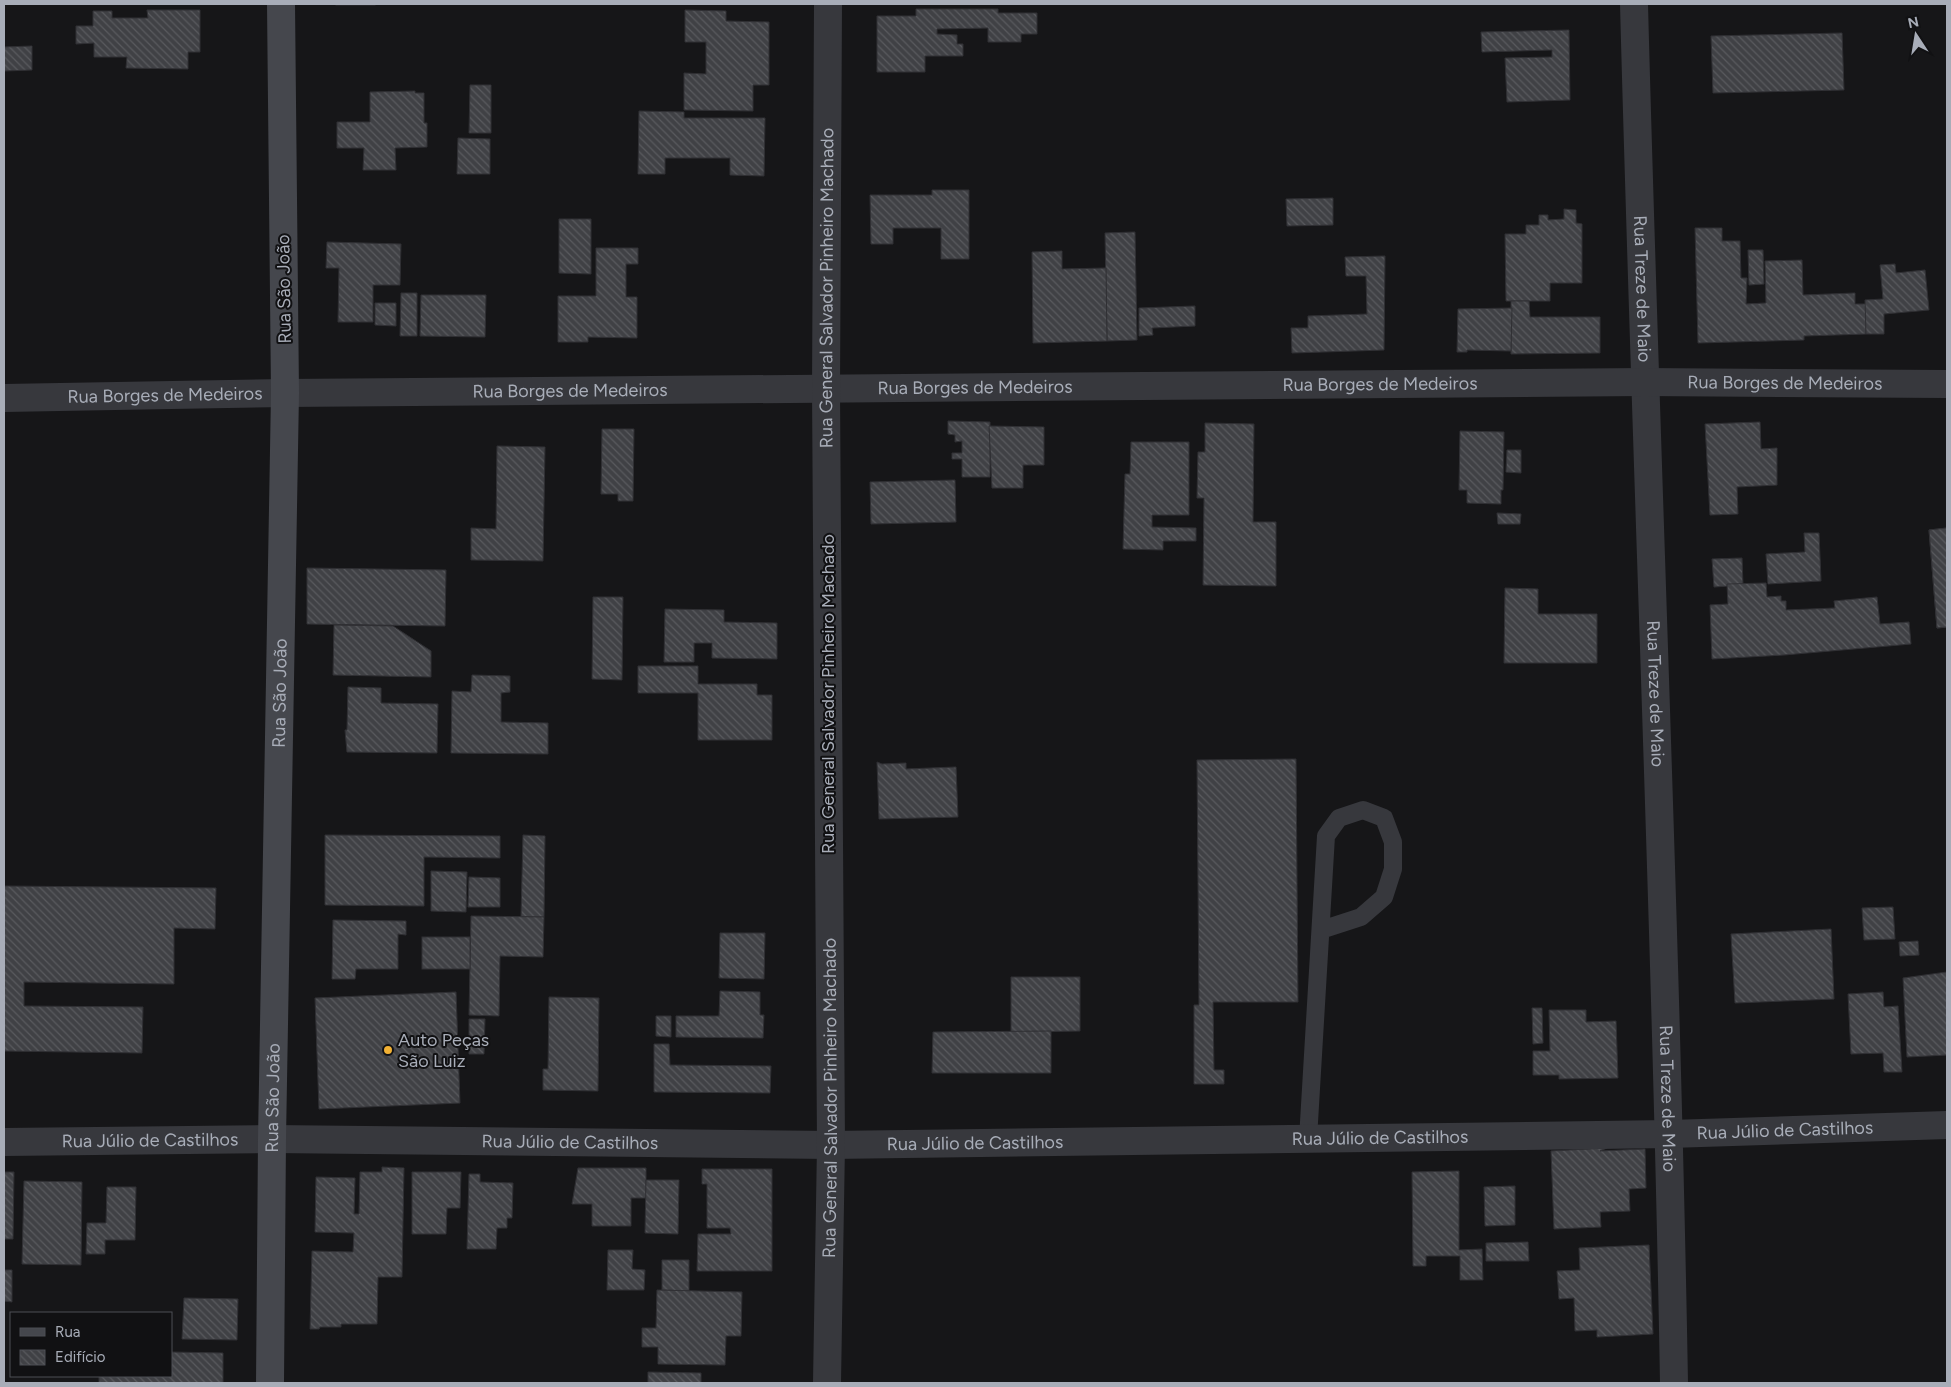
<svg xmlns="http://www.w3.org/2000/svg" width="1951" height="1387" font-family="Figtree,sans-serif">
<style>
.building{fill:url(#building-back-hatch);stroke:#303034}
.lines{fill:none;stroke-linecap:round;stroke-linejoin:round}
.service{stroke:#37383d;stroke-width:18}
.minor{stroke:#37383d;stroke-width:28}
.secondary{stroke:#45474d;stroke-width:28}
.poi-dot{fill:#f2b134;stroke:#111113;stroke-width:2}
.labels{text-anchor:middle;stroke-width:4;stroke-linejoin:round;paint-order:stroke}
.street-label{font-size:18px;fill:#a8adb8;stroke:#111113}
.poi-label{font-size:18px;fill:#a8adb8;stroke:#111113;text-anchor:start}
</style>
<defs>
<pattern id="building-back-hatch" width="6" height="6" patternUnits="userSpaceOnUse" patternTransform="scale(1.25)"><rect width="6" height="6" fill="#404145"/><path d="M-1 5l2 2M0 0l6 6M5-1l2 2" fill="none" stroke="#595a5e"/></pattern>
</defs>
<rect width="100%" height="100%" fill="#161618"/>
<!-- building -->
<g class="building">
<rect x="336" y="4" width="39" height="1"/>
<path d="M916,9H998V13H1037V34H1021V42H988V28L937,29V34L957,35V44H963V56H925V72H877V16H916Z"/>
<path d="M147,10H200V52H188V69L126,68L127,57H94V43L76,44V26H93V11H112V18H148Z"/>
<path d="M685,10L726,11V21L769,22V85H753V111L684,110V73L706,74V42H685Z"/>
<path d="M1569,30L1570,100L1507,102L1505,58L1552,57V50L1482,52L1481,32Z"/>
<path d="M1842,33L1844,90L1713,93L1711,36Z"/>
<path d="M32,46V70L4,71V47Z"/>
<path d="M470,85H491V133H469Z"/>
<path d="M415,91V93H424V123H427V147L395,148L396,170H363L364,148H337V122H370V92Z"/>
<path d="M639,111L684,112V118H765L764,176L730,175V158H665V174H638Z"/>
<path d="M458,138L490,139V174H457Z"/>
<path d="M932,190H969V259H941V228H893V244H871L870,195H932Z"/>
<path d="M1333,198V225L1287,226L1286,199Z"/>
<path d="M1564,209L1576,210V223L1582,224V283H1550V301H1506L1505,234H1526V225H1539V215H1548V220L1564,219Z"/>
<path d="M559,219H591V274L559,273Z"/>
<path d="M1695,228H1722V241H1740L1741,278H1747L1746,304L1766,303L1765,261L1802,260L1803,295L1855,293V304H1866V334L1804,336V340L1698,343Z"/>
<path d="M1135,232L1137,340L1107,341L1105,233Z"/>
<path d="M327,242L401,244L400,285H373V322H338L339,268H326Z"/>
<path d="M596,248H638V264H626V297H637V338L588,337V342H558V296H596Z"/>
<path d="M1748,250H1763L1764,284L1749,285Z"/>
<path d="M1062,251V269L1106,268L1107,341L1033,343L1032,252Z"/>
<path d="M1385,256L1384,350L1292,353L1291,328H1308V316L1367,314L1366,276H1346L1345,257Z"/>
<path d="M1895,264L1896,273L1925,270L1929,310L1884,314V334H1866L1865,300L1883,299L1880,265Z"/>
<path d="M401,293H417V336H400Z"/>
<path d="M421,295H486L485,337L420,336Z"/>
<path d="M1511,301H1529L1530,317H1600V353L1511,354Z"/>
<path d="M375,303H396V326L375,325Z"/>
<path d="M1195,306V326L1152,328L1153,335L1139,336V308Z"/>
<path d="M1512,308L1511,351L1467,350V352H1457L1458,309Z"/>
<path d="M948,421L990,422V477H962V459H952V453H962V441L955,442V435L948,434Z"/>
<path d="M1760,422L1761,449L1777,448V485L1737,487L1738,514L1710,515L1705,424Z"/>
<path d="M1205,423L1254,424L1253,522H1276V586L1203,585L1204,498H1197L1198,452H1205Z"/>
<path d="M989,426L1044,427V465H1023V488H992Z"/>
<path d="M602,429H634L633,501H618V494H601Z"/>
<path d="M1460,431L1504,432L1503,490H1501V504L1467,503V490H1459Z"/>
<path d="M1131,442H1189V515H1152V527L1196,528V541H1163V550L1123,549L1125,474H1130Z"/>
<path d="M497,446L545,447L543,561L471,560V528L496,529Z"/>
<path d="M1507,450H1521V473L1506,472Z"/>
<path d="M955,480L956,522L871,524L870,482Z"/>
<path d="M1497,513L1521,514L1520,524H1498Z"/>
<path d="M1947,528V627L1937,628L1929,530Z"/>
<path d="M1947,528V627L1937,628L1929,530Z"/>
<path d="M1804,533H1819L1821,581L1768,584L1766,554L1805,552Z"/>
<path d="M1742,558L1743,585L1714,587L1712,559Z"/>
<path d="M307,568L446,570L445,626L307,624Z"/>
<path d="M1766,583L1767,597L1781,596V601H1786V610L1835,608L1834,601L1877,597L1880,624L1909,622L1911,644L1784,655L1712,659L1710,605L1728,604L1727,584Z"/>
<path d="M1505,588L1538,589V614H1597V663H1504Z"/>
<path d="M593,597H623L622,680L592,679Z"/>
<path d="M665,609L724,610V622L777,623V659L712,658V643H694V662H664Z"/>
<path d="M334,625L393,626L431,651V677L333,675Z"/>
<path d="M638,666H698V684H757V695H772V740H698V693H638Z"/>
<path d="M472,675L510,676V692L501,693V722L548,723V754L451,753L452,691L471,692Z"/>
<path d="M348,687L381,688V703L438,704L437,753L347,752L345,730H347Z"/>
<path d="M1296,759L1298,1002H1213L1214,1070H1224V1084H1194V1005H1199L1197,760Z"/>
<path d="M877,762L882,764L906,763V769L956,767L958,817L879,819Z"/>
<path d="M325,835L500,836V858L424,857V906L325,905Z"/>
<path d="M523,835L545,836L544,917H521Z"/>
<path d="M431,871L467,872L466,912L431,911Z"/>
<path d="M469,877L500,878V907H468Z"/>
<path d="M4,886L216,888L215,929L174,928V984L24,982V1006L143,1007L142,1053L4,1051Z"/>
<path d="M1893,907L1895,939L1864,940L1862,908Z"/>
<path d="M471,916L544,917L543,957L500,956L499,1016L469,1015Z"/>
<path d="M333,920L406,921V935L398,934V969H356L355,979H332Z"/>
<path d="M1831,929L1834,999L1735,1003L1731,934Z"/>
<path d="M720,933H765L764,979L719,978Z"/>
<rect x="422" y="937" width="48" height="32"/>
<path d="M1918,941L1919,955L1900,956L1899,942Z"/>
<path d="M1947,972V1055L1907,1057L1903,978Z"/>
<path d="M1011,977H1080V1031L1011,1032Z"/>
<path d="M720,991L760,992V1015H764L763,1038L676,1037V1016H719Z"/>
<path d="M456,992L460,1103L319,1109L315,998Z"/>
<path d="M1883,992L1884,1007L1898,1006L1902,1072H1884L1883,1053L1851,1054L1848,994Z"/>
<path d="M549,997L599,998L598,1091L543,1090V1069H548Z"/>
<path d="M1532,1008H1542L1543,1043L1533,1044Z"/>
<path d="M1549,1010H1586V1022L1616,1021L1618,1078L1559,1079V1075H1533V1051H1550Z"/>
<path d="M656,1016H671V1037L656,1036Z"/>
<path d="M469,1019H485L484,1054H469Z"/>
<path d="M1051,1031V1073H932L933,1032Z"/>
<path d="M654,1044H669L670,1065L771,1066L770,1093L654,1092Z"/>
<path d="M1607,1148L1600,1151L1645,1149L1646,1188L1629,1189L1630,1211L1600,1212L1601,1227L1554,1229L1551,1151Z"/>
<path d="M382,1167L404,1168L402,1277H378L377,1324H341V1327H320L319,1329H310L312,1251L353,1252L354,1233L315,1232L316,1177L355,1178L354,1214H359L360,1172H382Z"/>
<path d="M578,1168H646V1198H631V1226H592V1204H572Z"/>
<path d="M702,1169H772V1271H697L698,1234H731L730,1228H707V1184H702Z"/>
<path d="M1459,1171V1250L1482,1249L1483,1280H1460V1256H1426V1266H1413L1412,1172Z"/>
<path d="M4,1172H14L13,1239H4Z"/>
<path d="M412,1172H461L460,1208H447L446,1234H412Z"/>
<path d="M469,1174H480V1182L513,1183L512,1218H507V1228H497L496,1249H467Z"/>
<path d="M646,1180H679L678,1234L645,1233Z"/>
<path d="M24,1181L82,1182L81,1265L22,1264Z"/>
<path d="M1515,1186V1225L1485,1226L1484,1187Z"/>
<path d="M107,1187H136L135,1240H105V1254H86L87,1223H106Z"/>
<path d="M1528,1242L1529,1261H1486V1243Z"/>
<path d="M1649,1245L1653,1334L1597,1337V1330L1575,1331L1574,1298L1559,1299L1557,1271L1580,1270L1579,1248Z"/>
<path d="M608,1250H633L632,1269L645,1270L644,1290H607Z"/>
<path d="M662,1260H689V1291L662,1290Z"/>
<path d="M4,1270H12V1302L4,1301Z"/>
<path d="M657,1290L742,1292L741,1336H726L725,1365L658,1364V1347H642V1328H656Z"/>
<path d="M184,1298L238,1299L237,1340L182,1339Z"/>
<path d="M171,1352L223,1353V1383H99V1376H171Z"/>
<path d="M648,1372L701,1373V1383H648Z"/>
</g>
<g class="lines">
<!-- service -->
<path class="service" d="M1308,1139L1326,836L1339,818L1363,810L1384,818L1393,842V869L1384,897L1361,917L1321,930"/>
<!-- minor -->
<g class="minor">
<path id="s1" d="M1634,4C1646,464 1666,923 1674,1383"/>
<path id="s2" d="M4,398L285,393L1644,382L1947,384"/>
<path id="s3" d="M4,1142L272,1139L831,1145L1670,1134L1947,1125"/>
<path id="s4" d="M827,1383L831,1145L826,389L828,4"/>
</g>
<!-- secondary -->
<path class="secondary" id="s5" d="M270,1383L272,1139L285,393L281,4"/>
</g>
<!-- markers -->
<circle class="poi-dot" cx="388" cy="1050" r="5"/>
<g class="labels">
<!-- street labels -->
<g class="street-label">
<text transform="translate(284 289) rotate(-91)" y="6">Rua São João</text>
<text dy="6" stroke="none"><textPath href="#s4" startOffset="1095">Rua General Salvador Pinheiro Machado</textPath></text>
<text dy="6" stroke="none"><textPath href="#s1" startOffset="285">Rua Treze de Maio</textPath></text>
<text dy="6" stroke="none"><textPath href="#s2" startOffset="1781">Rua Borges de Medeiros</textPath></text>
<text dy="6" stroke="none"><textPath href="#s2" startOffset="1376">Rua Borges de Medeiros</textPath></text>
<text dy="6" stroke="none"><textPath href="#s2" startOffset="971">Rua Borges de Medeiros</textPath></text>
<text dy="6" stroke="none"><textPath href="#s2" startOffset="566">Rua Borges de Medeiros</textPath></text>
<text dy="6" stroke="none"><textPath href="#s2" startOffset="161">Rua Borges de Medeiros</textPath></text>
<text dy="6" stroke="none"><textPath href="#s1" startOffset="690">Rua Treze de Maio</textPath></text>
<text dy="6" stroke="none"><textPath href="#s5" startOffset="690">Rua São João</textPath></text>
<text transform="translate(828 694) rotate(-90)" y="6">Rua General Salvador Pinheiro Machado</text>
<text dy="6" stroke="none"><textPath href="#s5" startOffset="285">Rua São João</textPath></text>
<text dy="6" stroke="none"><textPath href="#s1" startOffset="1095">Rua Treze de Maio</textPath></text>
<text dy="6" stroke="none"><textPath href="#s4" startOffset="285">Rua General Salvador Pinheiro Machado</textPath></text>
<text dy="6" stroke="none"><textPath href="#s3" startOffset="1781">Rua Júlio de Castilhos</textPath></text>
<text dy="6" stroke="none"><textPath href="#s3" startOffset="1376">Rua Júlio de Castilhos</textPath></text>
<text dy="6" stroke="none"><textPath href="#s3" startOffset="146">Rua Júlio de Castilhos</textPath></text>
<text dy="6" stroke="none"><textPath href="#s3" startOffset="566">Rua Júlio de Castilhos</textPath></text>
<text dy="6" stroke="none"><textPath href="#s3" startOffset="971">Rua Júlio de Castilhos</textPath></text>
</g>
<!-- poi labels -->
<g class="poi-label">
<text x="398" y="1046">Auto Peças<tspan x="398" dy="21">São Luiz</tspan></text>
</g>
</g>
<!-- border -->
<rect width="1951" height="1387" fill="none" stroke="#a8adb8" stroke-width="10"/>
<!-- legend -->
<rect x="10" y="1312" width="162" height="65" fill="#111113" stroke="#4d4f55"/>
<rect x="20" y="1328" width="25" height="8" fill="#45474d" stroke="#4d4f55"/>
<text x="55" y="1337" font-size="15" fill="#a8adb8">Rua</text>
<rect x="20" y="1350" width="25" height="15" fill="url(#building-back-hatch)" stroke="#4d4f55"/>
<text x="55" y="1362" font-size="15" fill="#a8adb8">Edifício</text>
<!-- north arrow -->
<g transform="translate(1916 35) rotate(348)" stroke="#111113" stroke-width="4" paint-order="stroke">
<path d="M0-4L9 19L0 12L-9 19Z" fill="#a8adb8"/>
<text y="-8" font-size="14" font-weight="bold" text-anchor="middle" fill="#a8adb8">N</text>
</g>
</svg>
